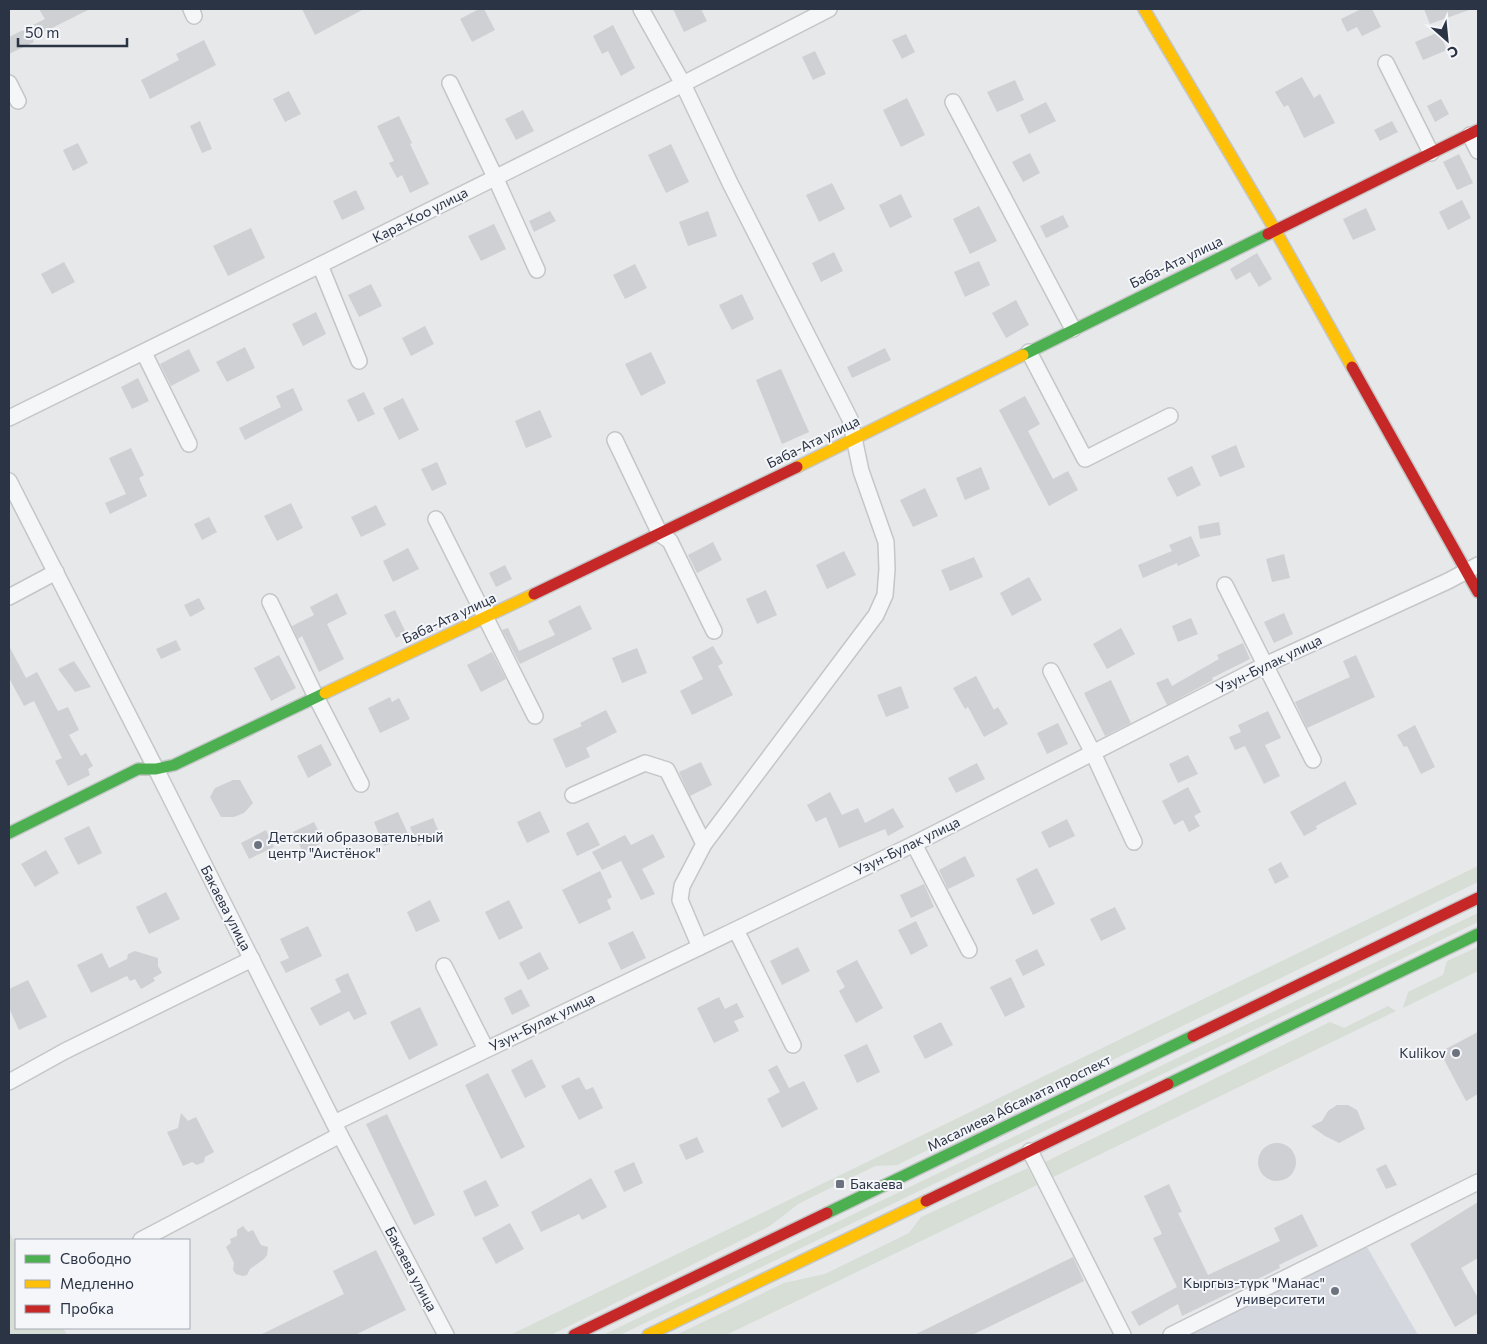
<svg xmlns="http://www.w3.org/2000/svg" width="1487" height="1344" font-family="Commissioner,sans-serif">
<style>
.built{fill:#d4d7dd}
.green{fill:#d6ded6}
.building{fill:#ced0d3}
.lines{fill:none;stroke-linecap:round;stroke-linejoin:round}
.street-casing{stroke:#c4c6c8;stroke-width:18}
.fast-casing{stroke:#c4c6c8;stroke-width:14}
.slow-casing{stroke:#c4c6c8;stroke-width:14}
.jam-casing{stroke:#c4c6c8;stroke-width:14}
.street{stroke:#f5f6f7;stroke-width:15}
.fast{stroke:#4caf50;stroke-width:11}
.slow{stroke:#ffc107;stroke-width:11}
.jam{stroke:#c62828;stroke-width:11}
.poi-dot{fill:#6c737f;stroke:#f4f6f9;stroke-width:2}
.labels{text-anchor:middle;stroke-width:4;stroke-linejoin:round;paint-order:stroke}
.street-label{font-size:14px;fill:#2b3445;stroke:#f4f6f9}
.poi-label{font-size:14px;fill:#2b3445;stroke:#f4f6f9;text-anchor:start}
</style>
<rect width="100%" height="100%" fill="#e6e8ea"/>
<!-- built -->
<path class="built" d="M1367,1247L1418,1335H1187Z"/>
<!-- green -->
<g class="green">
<path d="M1478,866V882L897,1165L875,1166L798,1204L770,1226L551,1335H510Z"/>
<path d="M1478,913V922L620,1335H603Z"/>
<path d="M1478,947V971L1403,1008L1408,992L1443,975L1447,961Z"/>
<path d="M1388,1006L1396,1011L1045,1181L1037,1166L1330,1022L1344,1028Z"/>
<path d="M1028,1168L1037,1185L726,1335H676L784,1283L825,1274L909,1233L921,1217Z"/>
<path d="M9,1232L16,1245V1328H63L67,1335H9Z"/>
</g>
<!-- building -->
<g class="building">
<path d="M39,9H90L32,38L34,42L9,54V37L45,19Z"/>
<path d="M302,9H364L315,35Z"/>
<path d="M479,9H484L495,30L472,42L460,19Z"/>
<path d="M673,9H701L707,21L684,32Z"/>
<path d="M1361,9H1372L1381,27L1362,36L1357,27L1347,32L1341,19Z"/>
<path d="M1424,9H1469V10L1430,24Z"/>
<path d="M613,25L635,68L621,76L608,51L602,54L593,36Z"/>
<path d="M1439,32L1447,50L1423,60L1415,42Z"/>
<path d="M906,34L915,52L902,59L892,40Z"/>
<path d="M204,40L216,65L150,99L141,80L179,60L176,54Z"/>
<path d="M815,51L826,74L813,80L802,57Z"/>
<path d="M1302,77L1314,98L1320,94L1335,123L1304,138L1288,105L1284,107L1275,92Z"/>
<path d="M1015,80L1024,100L997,112L987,92Z"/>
<path d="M289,91L301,114L285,122L273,99Z"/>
<path d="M907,98L925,135L901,147L883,110Z"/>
<path d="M1441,99L1449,114L1435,122L1427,106Z"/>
<path d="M1046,102L1056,121L1029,134L1020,115Z"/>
<path d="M523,110L534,131L516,140L505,119Z"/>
<path d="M399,116L412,143L410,144L429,184L410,193L402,175L397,178L389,163L394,161L377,126Z"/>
<path d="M200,121L212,149L202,153L190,126Z"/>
<path d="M1392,121L1398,132L1380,141L1374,130Z"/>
<path d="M78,143L88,163L73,171L63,150Z"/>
<path d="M671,144L689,182L666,193L648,155Z"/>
<path d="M1030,153L1040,173L1023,182L1012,162Z"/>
<path d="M1459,154L1473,183L1457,190L1443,162Z"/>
<path d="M832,183L845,209L819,222L806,195Z"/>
<path d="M356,190L365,209L342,220L333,201Z"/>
<path d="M901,194L912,217L890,228L879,205Z"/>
<path d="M1462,200L1471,218L1448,230L1439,212Z"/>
<path d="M979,206L997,241L970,254L953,219Z"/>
<path d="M1366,208L1376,230L1353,240L1343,219Z"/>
<path d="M550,211L556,221L534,232L529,221Z"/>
<path d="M708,211L717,236L688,246L679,222Z"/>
<path d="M1063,215L1069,227L1046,238L1040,226Z"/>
<path d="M494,224L506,249L481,261L468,236Z"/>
<path d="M251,228L265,258L228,276L213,246Z"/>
<path d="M834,252L843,271L821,282L812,263Z"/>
<path d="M1257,253L1272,279L1259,287L1250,272L1236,280L1230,269Z"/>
<path d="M979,261L990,285L965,297L954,272Z"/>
<path d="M64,262L75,282L52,294L41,274Z"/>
<path d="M635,264L647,288L625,299L613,275Z"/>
<path d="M371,284L382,306L359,317L348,295Z"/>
<path d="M742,294L754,319L732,330L719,305Z"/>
<path d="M1016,300L1029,325L1006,338L992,313Z"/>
<path d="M316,312L326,334L303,346L292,324Z"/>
<path d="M425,326L434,344L411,356L402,338Z"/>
<path d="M245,347L255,368L227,382L216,362Z"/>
<path d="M885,348L891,360L852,378L847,367Z"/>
<path d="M189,349L200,371L171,386L160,364Z"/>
<path d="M651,352L666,383L641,396L625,364Z"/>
<path d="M781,369L809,432L782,444L756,380Z"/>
<path d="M138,378L149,401L132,409L121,387Z"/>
<path d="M293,388L303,410L245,440L239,428L281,407L276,396Z"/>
<path d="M364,392L375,414L358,422L347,400Z"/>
<path d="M1025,396L1040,424L1028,431L1053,479L1068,471L1078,490L1049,506L999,410Z"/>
<path d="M403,398L419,430L399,440L383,408Z"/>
<path d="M540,410L552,437L526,448L515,421Z"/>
<path d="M1236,445L1245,467L1220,477L1211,456Z"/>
<path d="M131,448L144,475L139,478L147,496L110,514L105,503L126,494L109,458Z"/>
<path d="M437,462L447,484L432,491L421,469Z"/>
<path d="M1192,466L1201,485L1177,497L1167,478Z"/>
<path d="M981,467L990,489L965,500L956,478Z"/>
<path d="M925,488L938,516L913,527L900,500Z"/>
<path d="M291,503L303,528L277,541L264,516Z"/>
<path d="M376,505L386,525L361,537L351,517Z"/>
<path d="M209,517L217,532L202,540L194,524Z"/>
<path d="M1219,522L1221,535L1200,539L1198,526Z"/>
<path d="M1191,536L1200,556L1178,566L1177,563L1143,578L1138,565L1172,551L1169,545Z"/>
<path d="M713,542L722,560L697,573L688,555Z"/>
<path d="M408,548L419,569L393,582L383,561Z"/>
<path d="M844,551L856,575L827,589L816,565Z"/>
<path d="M1284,554L1290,578L1272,582L1266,559Z"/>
<path d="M974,557L983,577L950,591L941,570Z"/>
<path d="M505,565L512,579L496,587L489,573Z"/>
<path d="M1029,577L1042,600L1012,616L1000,593Z"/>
<path d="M766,590L777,615L757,624L746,599Z"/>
<path d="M337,593L347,614L327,624L344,659L319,672L302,636L298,639L292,626L314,615L310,607Z"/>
<path d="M199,598L205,609L190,617L184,605Z"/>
<path d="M580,605L592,629L520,664L502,630L508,628L519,651L555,635L548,621Z"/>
<path d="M395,610L406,633L396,638L384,615Z"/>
<path d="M1284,613L1293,634L1274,643L1264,622Z"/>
<path d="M1191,618L1198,634L1178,642L1172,626Z"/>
<path d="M1121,628L1135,654L1107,669L1093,644Z"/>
<path d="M176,640L181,650L161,659L156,649Z"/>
<path d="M1243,643L1250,659L1212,678L1213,680L1167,705L1156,683L1168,678L1172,686L1219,659L1217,655Z"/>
<path d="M9,646L26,678L37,672L58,711L68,707L79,730L69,735L81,756L86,753L93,766L88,769L90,775L68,786L55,761L62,758L34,701L24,706L9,678Z"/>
<path d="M713,646L723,663L718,666L733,695L692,715L680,691L703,679L692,657Z"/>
<path d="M637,648L647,673L622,683L612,658Z"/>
<path d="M492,652L506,679L481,692L467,665Z"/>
<path d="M279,655L296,688L271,701L254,668Z"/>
<path d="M1356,655L1375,697L1307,728L1295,702L1350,677L1343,661Z"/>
<path d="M74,661L91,687L75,692L58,669Z"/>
<path d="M976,676L994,710L998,707L1008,724L984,737L968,707L965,709L953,688Z"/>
<path d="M1111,680L1131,723L1105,736L1084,693Z"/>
<path d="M901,686L909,708L886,717L877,695Z"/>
<path d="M390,697L392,702L399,698L410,719L380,733L368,708Z"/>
<path d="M606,710L617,732L586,748L590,757L566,768L553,739L582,726L580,723Z"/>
<path d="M1268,711L1281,738L1265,745L1280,776L1264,784L1245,746L1235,750L1229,737L1241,732L1238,725Z"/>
<path d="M1058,723L1068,744L1047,754L1037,733Z"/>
<path d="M1415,725L1435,767L1421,774L1407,746L1404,747L1397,735Z"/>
<path d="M321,744L332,765L308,778L297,756Z"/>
<path d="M1188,755L1198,774L1178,783L1169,764Z"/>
<path d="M701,762L712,785L690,796L679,772Z"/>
<path d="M977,763L985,779L956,793L948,778Z"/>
<path d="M233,780H240L253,803L244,813L234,817H221L210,797L215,788Z"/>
<path d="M1345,781L1357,804L1316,826L1317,829L1304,836L1290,812Z"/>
<path d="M1188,787L1201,812L1194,816L1200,826L1189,832L1183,820L1174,825L1162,801Z"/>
<path d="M830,792L842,815L858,808L865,823L893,808L904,827L888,836L885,829L839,848L826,817L816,822L807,805Z"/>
<path d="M540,811L550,832L527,843L517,822Z"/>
<path d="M398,812L409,836L384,846L374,822Z"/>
<path d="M433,818L441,837L418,846L410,827Z"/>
<path d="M1067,819L1075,836L1049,848L1041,832Z"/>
<path d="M314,822L324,842L303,852L293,832Z"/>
<path d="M588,822L600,845L577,856L566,833Z"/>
<path d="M89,826L102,853L78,865L64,838Z"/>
<path d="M266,830L274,847L249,859L241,843Z"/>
<path d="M653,834L665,857L642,869L655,894L641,900L621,861L602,870L592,852L625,835L631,845Z"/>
<path d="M46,850L59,873L35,887L21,864Z"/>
<path d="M965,856L975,876L948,889L939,870Z"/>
<path d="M1281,862L1289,877L1275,884L1268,869Z"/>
<path d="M1037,868L1055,904L1033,915L1016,879Z"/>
<path d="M600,871L612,897L607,900L611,909L579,924L562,890Z"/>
<path d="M924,884L934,907L911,918L900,895Z"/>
<path d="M166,892L180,919L149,934L136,907Z"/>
<path d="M430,900L440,921L416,932L407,912Z"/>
<path d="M509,900L523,928L499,940L485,912Z"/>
<path d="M1115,907L1126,929L1101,941L1090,919Z"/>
<path d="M916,921L928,946L911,955L898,930Z"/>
<path d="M308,926L322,956L286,973L280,962L289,958L280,939Z"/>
<path d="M633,931L646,958L621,970L608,943Z"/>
<path d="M798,947L810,971L782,985L770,961Z"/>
<path d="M1037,949L1045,965L1023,976L1015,960Z"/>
<path d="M135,951L158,958V966L162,973L153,978L155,981L141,989L135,979L130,981L127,976L91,993L77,965L102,953L109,968L127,959L128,954Z"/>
<path d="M540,952L549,969L528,980L519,963Z"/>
<path d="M857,960L883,1008L856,1023L839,991L845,987L836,971Z"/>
<path d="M348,973L367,1014L354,1020L349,1011L320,1026L310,1008L341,992L335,979Z"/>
<path d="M1011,977L1025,1007L1005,1017L990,987Z"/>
<path d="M28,980L47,1017L19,1030L9,1008V989Z"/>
<path d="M521,989L530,1006L512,1015L504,998Z"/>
<path d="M719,997L725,1009L737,1003L744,1017L734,1021L739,1031L714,1043L697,1008Z"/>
<path d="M420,1007L438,1045L409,1060L390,1022Z"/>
<path d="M941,1022L953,1045L925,1059L913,1036Z"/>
<path d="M1478,1032V1094L1466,1101L1440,1052Z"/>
<path d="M867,1044L880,1072L857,1083L844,1055Z"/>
<path d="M532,1059L546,1087L525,1098L511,1070Z"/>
<path d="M777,1065L789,1088L804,1081L818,1109L782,1128L767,1099L780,1092L768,1070Z"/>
<path d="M488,1073L525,1147L501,1159L465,1085Z"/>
<path d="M579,1077L586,1090L593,1087L603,1108L579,1120L561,1086Z"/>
<path d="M1337,1105H1348L1357,1110L1365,1129L1339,1143L1325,1136L1311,1126L1322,1121L1328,1111Z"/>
<path d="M181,1113L188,1121L196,1117L214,1152L205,1157L204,1162L197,1165L192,1162L183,1166L167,1132L178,1128Z"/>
<path d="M387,1114L435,1215L414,1225L366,1124Z"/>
<path d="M697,1137L704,1152L686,1160L679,1145Z"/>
<circle cx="1277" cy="1162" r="19"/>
<path d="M634,1162L643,1183L624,1192L614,1171Z"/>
<path d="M1386,1164L1397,1185L1386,1189L1376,1169Z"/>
<path d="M591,1178L607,1207L582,1220L579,1214L541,1232L531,1212Z"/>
<path d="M486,1180L499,1206L475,1217L463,1191Z"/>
<path d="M1169,1184L1182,1212L1178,1213L1208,1275L1280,1241L1274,1228L1302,1214L1318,1246L1279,1265L1280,1268L1182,1316L1178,1304L1139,1326L1131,1312L1177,1287L1153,1238L1162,1234L1144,1196Z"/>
<path d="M1478,1202V1258L1461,1268L1478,1298V1313L1455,1327L1410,1244Z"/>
<path d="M510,1223L524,1249L496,1264L482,1238Z"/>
<path d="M243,1226L248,1232L253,1230L261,1245L268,1247L267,1255L264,1259L250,1269L247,1275L243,1276L236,1274L233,1270L234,1263L226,1247L231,1243L230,1239L237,1236V1230Z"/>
<path d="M376,1250L406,1310L355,1335H260L344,1294L333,1271Z"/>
<path d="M1073,1257L1084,1281L972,1335H914Z"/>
</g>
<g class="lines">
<defs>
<g id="street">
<path d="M191,9L194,16"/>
<path d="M641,9L683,84L730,183L850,419L861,471L886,542L887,569L885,595L876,615L704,844L682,886L680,900L700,947"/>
<path d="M1386,63L1431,153"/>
<path d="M9,83L18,101"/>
<path d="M450,83L495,177L537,270"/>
<path d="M953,102L1073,329"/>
<path d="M1470,135L1478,151"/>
<path d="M320,265L359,361"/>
<path d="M1029,352L1085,459L1170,416"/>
<path d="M144,353L189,444"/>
<path d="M9,418L320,265L683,84L829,9"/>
<path d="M615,440L660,534L670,541L714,631"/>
<path d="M9,481L156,769L340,1135L446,1335"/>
<path d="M436,519L535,716"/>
<path d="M1225,585L1313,760"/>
<path d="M9,597L56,572"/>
<path d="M270,602L316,697L361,784"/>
<path d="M1051,671L1093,753L1134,842"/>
<path d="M573,795L645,763L667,770L704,844"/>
<path d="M914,844L969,950"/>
<path d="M736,930L793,1045"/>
<path d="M444,966L486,1049"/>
<path d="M9,1082L65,1051L252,959"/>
<path d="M334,1123L914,844L1265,665L1448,581L1478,565"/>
<path d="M1030,1151L1123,1335"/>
<path d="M141,1240L340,1135"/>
<path d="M1171,1335L1478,1182"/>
</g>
<g id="fast">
<path d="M1023,355L1268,234"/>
<path d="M9,833L138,769H156L174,765L325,693"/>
<path d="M1168,1084L1478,934"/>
<path d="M827,1213L1193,1036"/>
</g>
<g id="slow">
<path d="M1144,9L1275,230L1352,367"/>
<path d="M797,467L1023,355"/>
<path d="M325,693L534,594"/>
<path d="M648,1335L926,1201"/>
</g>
<g id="jam">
<path d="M1268,234L1478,130"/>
<path d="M1352,367L1478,592"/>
<path d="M534,594L797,467"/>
<path d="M1193,1036L1478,898"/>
<path d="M926,1201L1168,1084"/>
<path d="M574,1335L827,1213"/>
</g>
</defs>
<!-- street casing -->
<use href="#street" class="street-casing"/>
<!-- fast casing -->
<use href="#fast" class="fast-casing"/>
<!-- slow casing -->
<use href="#slow" class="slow-casing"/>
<!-- jam casing -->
<use href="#jam" class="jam-casing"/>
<!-- street -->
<use href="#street" class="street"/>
<!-- fast -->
<use href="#fast" class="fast"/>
<!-- slow -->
<use href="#slow" class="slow"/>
<!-- jam -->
<use href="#jam" class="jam"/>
</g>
<!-- markers -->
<g class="poi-dot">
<circle cx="258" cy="845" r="5"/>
<circle cx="1456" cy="1053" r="5"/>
<rect x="835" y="1179" width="10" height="10" rx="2.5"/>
<circle cx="1335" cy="1291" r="5"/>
</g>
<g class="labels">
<!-- street labels -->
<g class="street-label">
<text transform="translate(420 215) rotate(-27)" y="5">Кара-Коо улица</text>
<text transform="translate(1176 262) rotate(-26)" y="5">Баба-Ата улица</text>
<text transform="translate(813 442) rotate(-26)" y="5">Баба-Ата улица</text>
<text transform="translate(449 618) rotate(-25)" y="5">Баба-Ата улица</text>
<text transform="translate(1269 664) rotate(-26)" y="5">Узун-Булак улица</text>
<text transform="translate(907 846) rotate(-26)" y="5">Узун-Булак улица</text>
<text transform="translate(226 908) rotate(63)" y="5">Бакаева улица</text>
<text transform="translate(542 1022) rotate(-26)" y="5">Узун-Булак улица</text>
<text transform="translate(1019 1103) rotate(-26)" y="5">Масалиева Абсамата проспект</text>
<text transform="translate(411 1269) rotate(62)" y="5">Бакаева улица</text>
</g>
<!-- poi labels -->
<g class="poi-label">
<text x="268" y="842">Детский образовательный<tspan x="268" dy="16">центр "Аистёнок"</tspan></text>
<text x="1446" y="1058" text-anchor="end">Kulikov</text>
<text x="850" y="1189">Бакаева</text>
<text x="1325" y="1288" text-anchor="end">Кыргыз-түрк "Манас"<tspan x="1325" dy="16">университети</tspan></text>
</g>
</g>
<!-- border -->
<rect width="1487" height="1344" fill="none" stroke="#2b3445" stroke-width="20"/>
<!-- legend -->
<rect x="15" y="1239" width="175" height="90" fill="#f4f6f9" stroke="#a4a8b1"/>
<rect x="25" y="1255" width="25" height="8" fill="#4caf50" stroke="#a4a8b1"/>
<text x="60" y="1264" font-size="15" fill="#2b3445">Свободно</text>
<rect x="25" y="1280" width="25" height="8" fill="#ffc107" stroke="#a4a8b1"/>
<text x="60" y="1289" font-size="15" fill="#2b3445">Медленно</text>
<rect x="25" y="1305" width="25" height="8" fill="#c62828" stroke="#a4a8b1"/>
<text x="60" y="1314" font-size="15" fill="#2b3445">Пробка</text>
<!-- north arrow -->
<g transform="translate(1447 40) rotate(153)" stroke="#f4f6f9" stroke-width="4" paint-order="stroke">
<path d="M0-4L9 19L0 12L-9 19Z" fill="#2b3445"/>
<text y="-8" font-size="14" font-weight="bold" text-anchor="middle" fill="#2b3445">С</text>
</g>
<!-- scale -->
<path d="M18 38v8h109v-8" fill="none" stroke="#2b3445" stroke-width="2.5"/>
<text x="25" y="38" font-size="15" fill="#2b3445" stroke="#f4f6f9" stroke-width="4" paint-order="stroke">50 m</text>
</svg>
